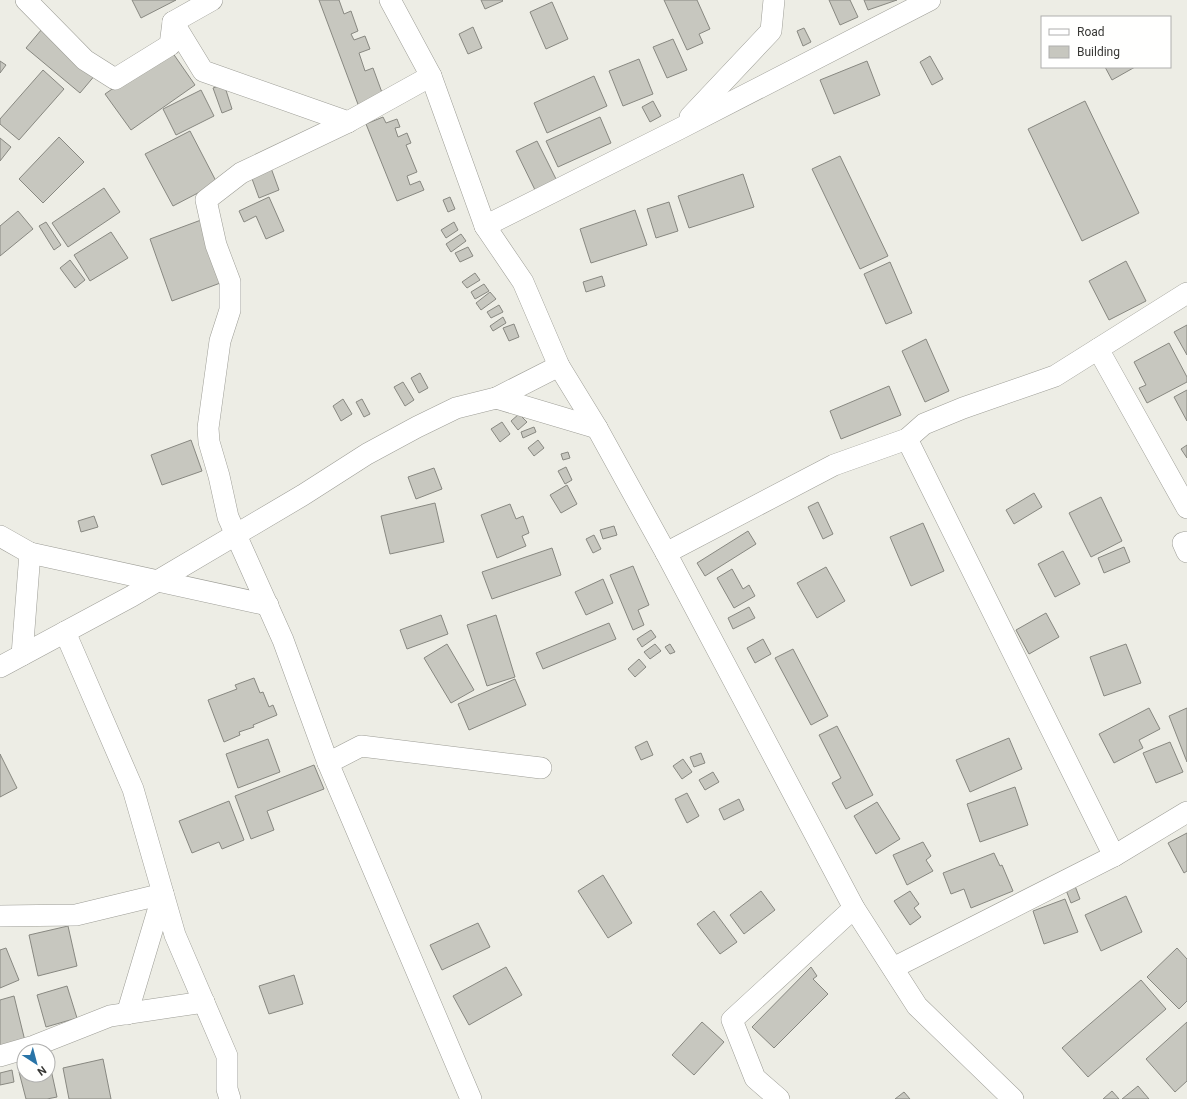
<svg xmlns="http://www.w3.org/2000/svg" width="1187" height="1099" font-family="Roboto,sans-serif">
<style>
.building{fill:#c7c7bf;stroke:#888881}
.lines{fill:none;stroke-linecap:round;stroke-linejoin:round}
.minor-casing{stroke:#9d9d96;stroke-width:22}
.minor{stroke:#fff;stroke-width:21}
</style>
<rect width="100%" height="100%" fill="#edede5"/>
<!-- building -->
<g class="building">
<path d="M132,0H176L141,18Z"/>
<path d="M319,0H339L344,14L351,11L358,31L351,34L354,40L365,36L370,49L359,53L365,71L373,68L384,98L359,107Z"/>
<path d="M481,0H502L503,1L485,9Z"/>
<path d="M664,0H697L710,29L699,34L703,43L687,50Z"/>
<path d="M829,0H850L858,17L840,25Z"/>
<path d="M864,0H897L868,10Z"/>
<path d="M552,2L568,39L546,49L530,12Z"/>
<path d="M473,27L482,48L468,54L459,34Z"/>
<path d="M804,28L811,42L803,46L797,31Z"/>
<path d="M42,29L96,74L80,93L26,48Z"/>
<path d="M673,39L687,70L667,78L653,47Z"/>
<path d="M170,49L195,85L131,130L105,94Z"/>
<path d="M930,56L943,79L932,85L920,62Z"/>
<path d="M639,59L653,94L623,106L609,71Z"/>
<path d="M0,61L6,65L0,73Z"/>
<path d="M867,61L880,95L834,114L820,80Z"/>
<path d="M1105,67H1135L1112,80Z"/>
<path d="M43,70L64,89L19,140L0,124V119Z"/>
<path d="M594,76L607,106L547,133L534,103Z"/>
<path d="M224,84L232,109L222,113L213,88Z"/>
<path d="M201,90L214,116L176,135L163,109Z"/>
<path d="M653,101L661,116L650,122L642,107Z"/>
<path d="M1085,101L1139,213L1082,241L1028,129Z"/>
<path d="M383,117L386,123L397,119L400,127L395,128L398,137L407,133L411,143L406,145L417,172L407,176L410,185L420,181L424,190L397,201L366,124Z"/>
<path d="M600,117L611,143L558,167L546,141Z"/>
<path d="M190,131L217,183L173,206L145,154Z"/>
<path d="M59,137L84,162L43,203L19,179Z"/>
<path d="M0,138L11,147L0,161Z"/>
<path d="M537,141L557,181L536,192L516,151Z"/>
<path d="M840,156L888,256L860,269L812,169Z"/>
<path d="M271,168L279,190L259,198L251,176Z"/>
<path d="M743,174L754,207L689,228L678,196Z"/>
<path d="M104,188L120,212L68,247L52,223Z"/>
<path d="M269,197L284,231L266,239L256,216L244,222L239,211Z"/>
<path d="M450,197L455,209L448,212L443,200Z"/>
<path d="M669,202L678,231L656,238L647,209Z"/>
<path d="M635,210L647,245L591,263L580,229Z"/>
<path d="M18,211L33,229L0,256V226Z"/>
<path d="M201,220L223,282L172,301L150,239Z"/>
<path d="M46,222L61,245L54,250L39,226Z"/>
<path d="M454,222L458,230L446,238L441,230Z"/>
<path d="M111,232L128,258L90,281L74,255Z"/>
<path d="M461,234L466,241L451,252L446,244Z"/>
<path d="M468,247L473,256L460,262L455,253Z"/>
<path d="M70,260L85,280L75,288L60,268Z"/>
<path d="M1126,261L1146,301L1109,320L1089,281Z"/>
<path d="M890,262L912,313L886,324L864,274Z"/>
<path d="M475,273L480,280L467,288L462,282Z"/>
<path d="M602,276L605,286L586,292L583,282Z"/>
<path d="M484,284L489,291L475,299L471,292Z"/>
<path d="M490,292L496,299L481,310L476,303Z"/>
<path d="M499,305L503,312L491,318L487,312Z"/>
<path d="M503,317L506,323L493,331L490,326Z"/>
<path d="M514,324L519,337L509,341L503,328Z"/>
<path d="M1187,325V355L1174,332Z"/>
<path d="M926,339L949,391L925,402L902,351Z"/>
<path d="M1169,343L1187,377V382L1147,403L1139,388L1146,385L1134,362Z"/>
<path d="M420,373L428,388L419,393L411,378Z"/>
<path d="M403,382L414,400L405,406L394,387Z"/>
<path d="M889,386L901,415L841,439L830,411Z"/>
<path d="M1187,390V421L1174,397Z"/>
<path d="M343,399L352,414L341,421L333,406Z"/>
<path d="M362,399L370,414L364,417L356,402Z"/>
<path d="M519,414L527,422L518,430L511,421Z"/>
<path d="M502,422L510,434L500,442L491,429Z"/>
<path d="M534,427L536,432L523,438L521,432Z"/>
<path d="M191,440L202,471L162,485L151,455Z"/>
<path d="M538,440L544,448L534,456L528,448Z"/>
<path d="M1187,445V458L1181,449Z"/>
<path d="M568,452L570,458L563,460L561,454Z"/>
<path d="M566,467L572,480L565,484L558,471Z"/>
<path d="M434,468L442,489L416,499L408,477Z"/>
<path d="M567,485L577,504L561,513L550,495Z"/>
<path d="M1034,493L1042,507L1014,524L1006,510Z"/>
<path d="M1101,497L1122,541L1091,557L1069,513Z"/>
<path d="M818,502L833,534L823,539L808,507Z"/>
<path d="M435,503L444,542L390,554L381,516Z"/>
<path d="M510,504L516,519L523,516L529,533L522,536L526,546L497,558L481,515Z"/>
<path d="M94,516L98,527L81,532L78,521Z"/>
<path d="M923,523L944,571L911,586L890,537Z"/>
<path d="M614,526L617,535L603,539L600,530Z"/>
<path d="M748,531L756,544L705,576L697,563Z"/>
<path d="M594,535L601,549L593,553L586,539Z"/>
<path d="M1124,547L1130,562L1104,573L1098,558Z"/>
<path d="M552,548L561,575L492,599L482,572Z"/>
<path d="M1063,551L1080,584L1055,597L1038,564Z"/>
<path d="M633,566L649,605L638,610L644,625L633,630L610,575Z"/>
<path d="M826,567L845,601L817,618L797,583Z"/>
<path d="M732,569L743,589L749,585L755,596L734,608L717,578Z"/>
<path d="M603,579L613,603L586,615L575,592Z"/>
<path d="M749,607L755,618L733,629L728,618Z"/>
<path d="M1046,613L1059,637L1029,654L1016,630Z"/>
<path d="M441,615L448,634L407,649L400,630Z"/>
<path d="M496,615L515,677L487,686L467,625Z"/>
<path d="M609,623L616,639L543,669L536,653Z"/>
<path d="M651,630L656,637L642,647L637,639Z"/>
<path d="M763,639L771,654L755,663L747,648Z"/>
<path d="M447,644L474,690L451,703L424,658Z"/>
<path d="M655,644L661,651L650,659L644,652Z"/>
<path d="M670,644L675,652L670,654L665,647Z"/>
<path d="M1126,644L1141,683L1104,696L1090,657Z"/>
<path d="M793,649L828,716L811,725L775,658Z"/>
<path d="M639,659L646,667L635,677L628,669Z"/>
<path d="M254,678L260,693L263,692L269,707L273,705L277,715L253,725L254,727L239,732L240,735L224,742L208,700L237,689L235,685Z"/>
<path d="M515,679L526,705L469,730L458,704Z"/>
<path d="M1149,708L1160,729L1139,740L1143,748L1114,763L1099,734Z"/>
<path d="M1187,708V762L1169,716Z"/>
<path d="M837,726L873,795L846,809L832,783L841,778L819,735Z"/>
<path d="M1009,738L1022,769L970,792L956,760Z"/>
<path d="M268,739L280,772L238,788L226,754Z"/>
<path d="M647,741L653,755L641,760L635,747Z"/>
<path d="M1170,742L1183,772L1156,783L1143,753Z"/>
<path d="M701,753L705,763L694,767L690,757Z"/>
<path d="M0,754L17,788L0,797Z"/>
<path d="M683,759L692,772L682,779L673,766Z"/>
<path d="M314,765L324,789L267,811L274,830L251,839L235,796Z"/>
<path d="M713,772L719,782L705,790L699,780Z"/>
<path d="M1015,787L1028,825L980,842L967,804Z"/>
<path d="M687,793L699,816L687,823L675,799Z"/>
<path d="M739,799L744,810L724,820L719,809Z"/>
<path d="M229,801L244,840L222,849L219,842L192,853L179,821Z"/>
<path d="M877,802L900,839L876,854L854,816Z"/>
<path d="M1187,833V871L1184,873L1168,843Z"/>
<path d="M923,842L931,856L926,860L933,871L907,885L893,855Z"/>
<path d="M994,853L1000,866L1002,865L1013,891L971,908L964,889L951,894L943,873Z"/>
<path d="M603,875L632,923L608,938L578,891Z"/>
<path d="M1075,886L1080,899L1071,903L1066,890Z"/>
<path d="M761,891L775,910L744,934L730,915Z"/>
<path d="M910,891L919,904L914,908L921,917L910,925L894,901Z"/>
<path d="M1126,896L1142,932L1101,951L1085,915Z"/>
<path d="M1065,899L1078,932L1044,944L1033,911Z"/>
<path d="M714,911L737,942L720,954L697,924Z"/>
<path d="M478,923L490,947L442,970L430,945Z"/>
<path d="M68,926L77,966L38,976L29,935Z"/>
<path d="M6,948L19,980L0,988V950Z"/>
<path d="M1177,948L1187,959V1001L1179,1009L1147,977Z"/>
<path d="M506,967L522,995L469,1025L453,996Z"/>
<path d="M811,967L817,976L813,979L828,994L774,1048L752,1027Z"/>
<path d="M294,975L303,1004L269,1014L259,986Z"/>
<path d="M1141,980L1166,1009L1088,1077L1062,1048Z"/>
<path d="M67,986L77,1018L46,1027L37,995Z"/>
<path d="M14,996L25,1041L0,1047V1000Z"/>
<path d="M702,1022L724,1042L694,1075L672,1055Z"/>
<path d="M1187,1022V1081L1175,1092L1146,1059Z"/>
<path d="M103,1059L111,1099H69L63,1068Z"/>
<path d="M50,1065L57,1097L47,1099H26L19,1072L24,1071V1075H48V1066Z"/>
<path d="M12,1070L14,1082L0,1085V1073Z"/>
<path d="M1138,1086L1149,1099H1122Z"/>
<path d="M1112,1091L1119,1099H1103Z"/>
<path d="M904,1092L910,1099H895Z"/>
</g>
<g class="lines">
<defs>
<g id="minor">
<path d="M26,0L85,60L115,79L170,45L173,22L212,0"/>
<path d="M390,0L431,76L485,226L523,282L559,366L597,428L666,553L854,908L917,1006L1013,1099"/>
<path d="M173,22L203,71L348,122"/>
<path d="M431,76L348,122L241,173L206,200L216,245L230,282V310L220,341L208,428L209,442L219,476L228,517L283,640L328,763L471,1099"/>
<path d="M690,117L771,31L774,0"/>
<path d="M485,226L679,129L930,0"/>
<path d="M1098,349L1187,508"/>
<path d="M496,398L597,428"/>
<path d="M907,439L1114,856"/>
<path d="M0,536L30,553L22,655"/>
<path d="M1187,542L1183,543L1187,552"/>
<path d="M30,553L268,605"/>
<path d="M666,553L834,465L907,439L924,424L963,408L1055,376L1187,293"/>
<path d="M65,632L133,789L175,935L227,1056V1089L230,1099"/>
<path d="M0,667L132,596L303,495L367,454L417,427L456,408L496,398L559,366"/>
<path d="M328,763L361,746L541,768"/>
<path d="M0,916L76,915L163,894"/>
<path d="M893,968L1114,856L1187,812"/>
<path d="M127,1014L163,894"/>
<path d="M0,1056L34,1046L110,1016L204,1002"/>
<path d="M779,1099L755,1078L732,1020L854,908"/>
</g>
</defs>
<!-- minor casing -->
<use href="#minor" class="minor-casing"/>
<!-- minor -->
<use href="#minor" class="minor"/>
</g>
<!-- legend -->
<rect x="1041" y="16" width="130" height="52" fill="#fffffe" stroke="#afafae"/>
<rect x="1049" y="29" width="20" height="6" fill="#ffffff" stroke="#afafae"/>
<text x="1077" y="36" font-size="12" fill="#383835">Road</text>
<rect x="1049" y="46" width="20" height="12" fill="#c7c7bf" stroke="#afafae"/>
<text x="1077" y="56" font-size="12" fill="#383835">Building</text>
<!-- north arrow -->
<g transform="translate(36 1063) rotate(144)"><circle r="19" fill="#fffffe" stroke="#afafae"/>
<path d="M0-3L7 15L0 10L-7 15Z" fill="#2974a7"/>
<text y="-6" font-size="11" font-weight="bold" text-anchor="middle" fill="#383835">N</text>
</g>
</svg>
